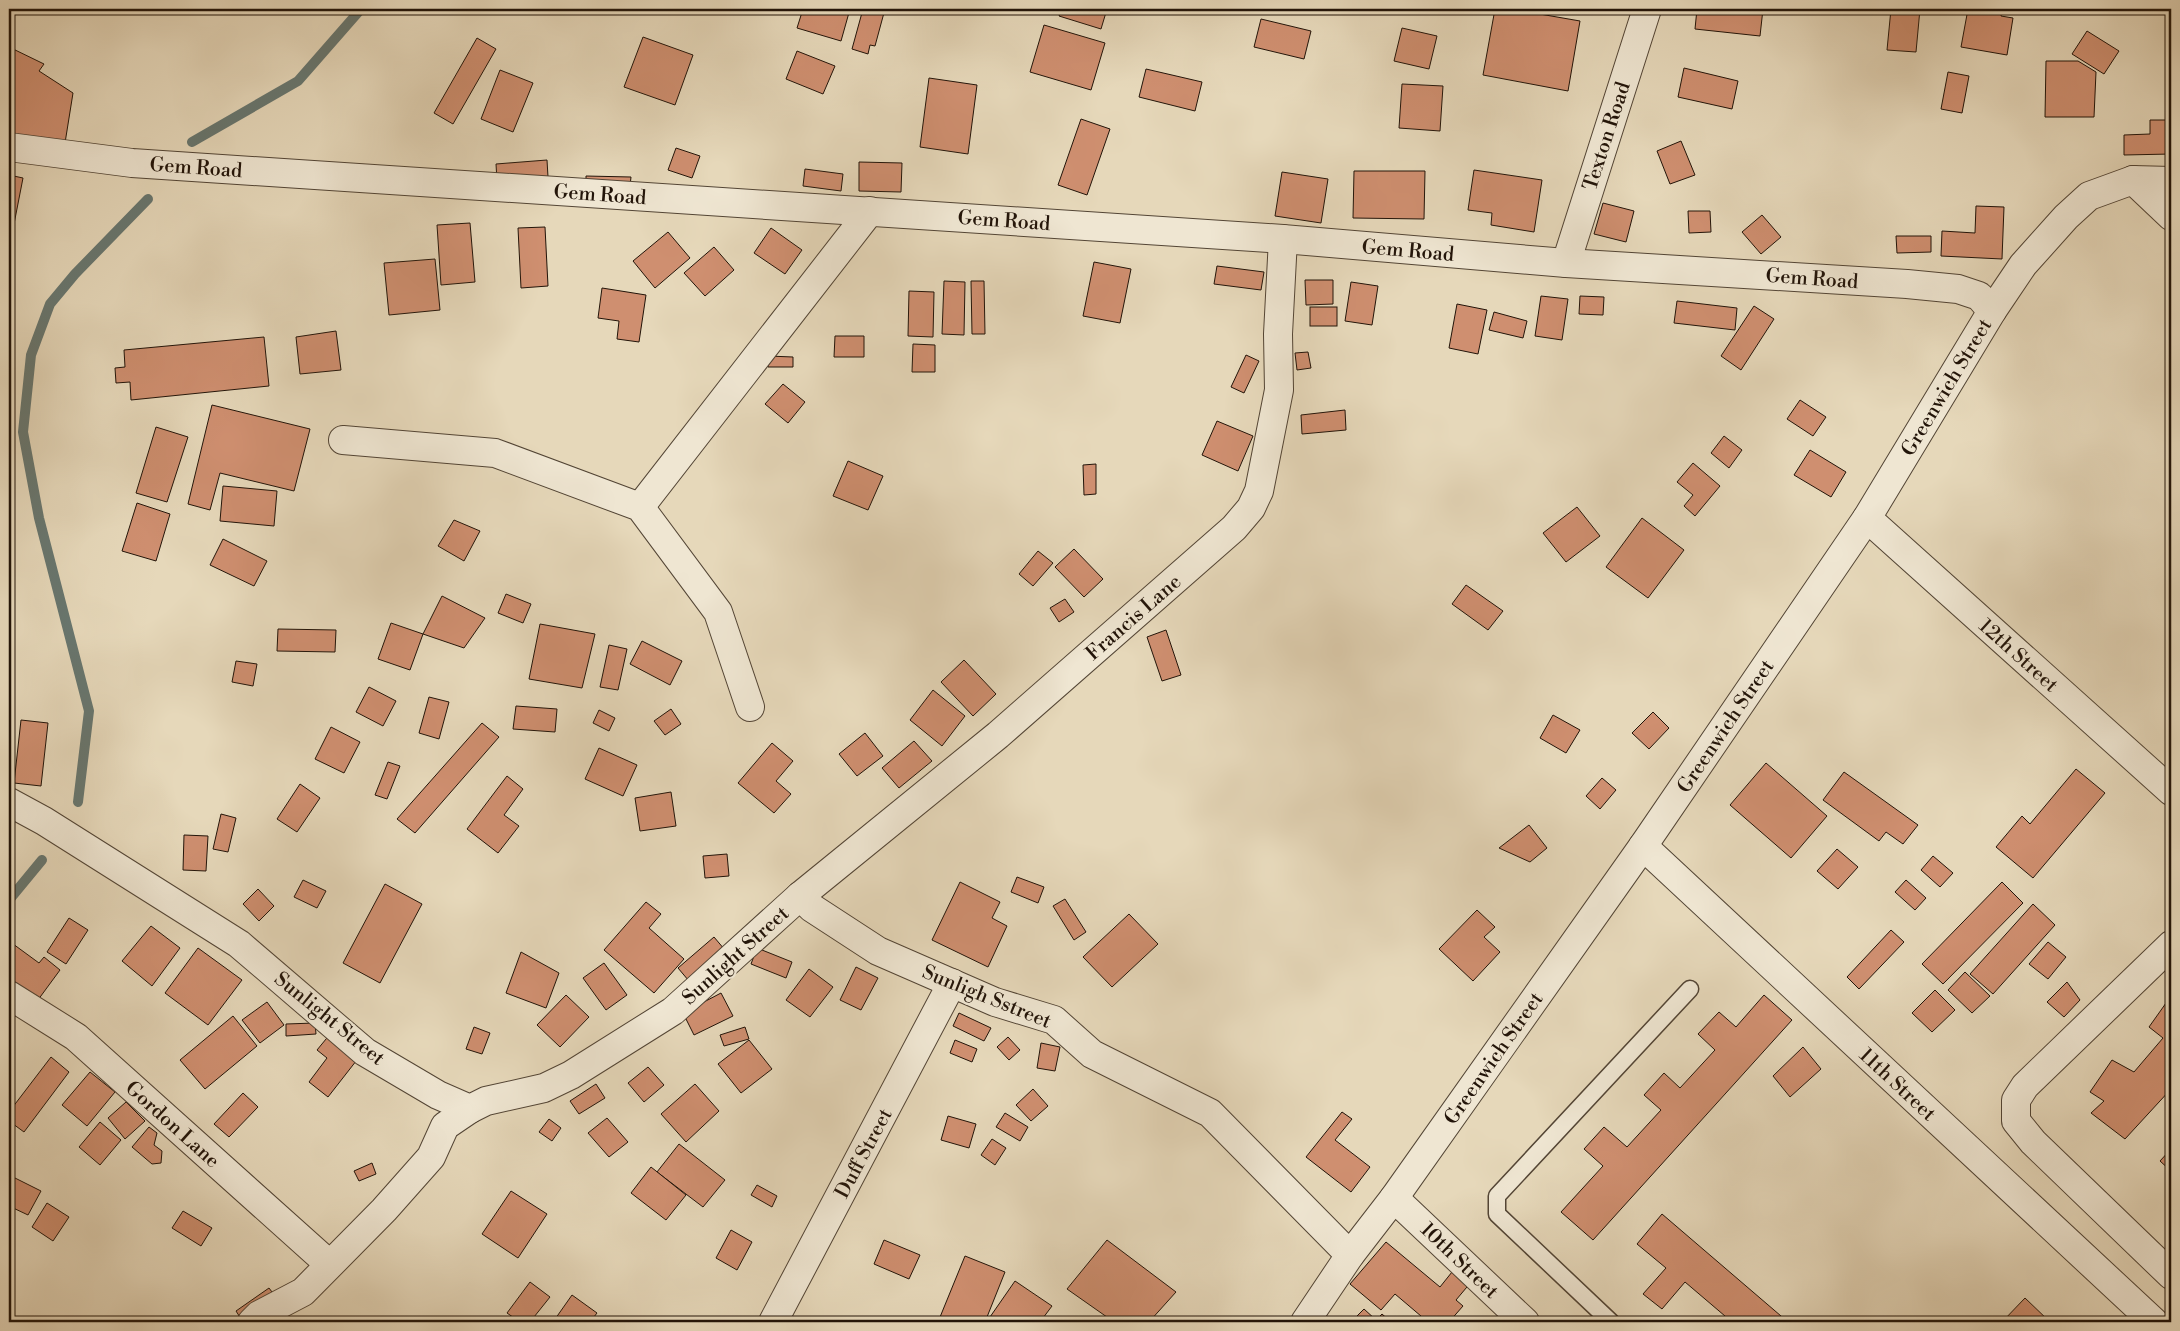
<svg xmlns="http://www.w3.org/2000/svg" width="2180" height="1331" font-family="'Libre Bodoni',serif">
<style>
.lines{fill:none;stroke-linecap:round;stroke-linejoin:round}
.stream{stroke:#687770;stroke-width:10}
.building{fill:#cf8f70;stroke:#221409}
.service-casing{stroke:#534535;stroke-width:19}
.minor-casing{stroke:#534535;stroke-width:30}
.service{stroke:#efe6d2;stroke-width:16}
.minor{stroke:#efe6d2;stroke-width:28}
.labels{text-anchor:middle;stroke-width:4.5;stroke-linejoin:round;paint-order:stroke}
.street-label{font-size:20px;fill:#221409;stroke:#efe6d2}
</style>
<rect width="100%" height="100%" fill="#e6d8ba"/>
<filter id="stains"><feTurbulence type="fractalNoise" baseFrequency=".004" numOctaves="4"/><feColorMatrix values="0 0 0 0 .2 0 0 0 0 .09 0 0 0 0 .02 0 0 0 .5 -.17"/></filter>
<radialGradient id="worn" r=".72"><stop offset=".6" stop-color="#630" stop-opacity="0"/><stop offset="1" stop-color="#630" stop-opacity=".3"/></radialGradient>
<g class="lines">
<!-- stream -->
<g class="stream">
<path d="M192,142L298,81L361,9"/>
<path d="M78,802L89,711L39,518L23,432L31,355L50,304L75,274L148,199"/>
<path d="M9,900L42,860"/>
</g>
</g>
<!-- building -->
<g class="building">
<path d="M803,9H850L841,41L797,28Z"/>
<path d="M863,9H885L875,46L870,45L868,54L852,49Z"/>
<path d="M1062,9H1107L1101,29L1059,16Z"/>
<path d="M1495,9H1511L1580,21L1568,91L1483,75Z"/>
<path d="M1697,9H1763L1760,36L1695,29Z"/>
<path d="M1891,9H1920L1916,52L1887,50Z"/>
<path d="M1968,9H2002L2001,16L2013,18L2007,55L1961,47Z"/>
<path d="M1261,19L1311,31L1304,59L1254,47Z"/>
<path d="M1044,25L1105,43L1091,90L1030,72Z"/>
<path d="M1402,28L1437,36L1429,69L1394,61Z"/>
<path d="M2087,31L2119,51L2104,74L2072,54Z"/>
<path d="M643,37L693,55L675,105L624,87Z"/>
<path d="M477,38L496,49L453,124L434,113Z"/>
<path d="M9,47L44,64L39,71L73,93L65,143L9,133Z"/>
<path d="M797,51L835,66L823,94L786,79Z"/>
<path d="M2046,61H2078L2096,72L2094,117H2045Z"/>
<path d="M1684,68L1738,81L1732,109L1678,97Z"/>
<path d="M1146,69L1202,82L1195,111L1139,97Z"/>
<path d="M500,70L533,83L513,132L481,119Z"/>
<path d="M1948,72L1969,76L1962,113L1941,109Z"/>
<path d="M929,78L977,85L968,154L920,147Z"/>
<path d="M1402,84L1443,86L1440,131L1399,128Z"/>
<path d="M1081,119L1110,129L1087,195L1058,185Z"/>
<path d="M2150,120H2170L2171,154L2124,155V135L2150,134Z"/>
<path d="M1681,141L1695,175L1670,184L1657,151Z"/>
<path d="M676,148L700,156L692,178L668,170Z"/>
<path d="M547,160L548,177L497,181L496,164Z"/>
<path d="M859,162L902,163L901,192L859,191Z"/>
<path d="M805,169L843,174L841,191L803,186Z"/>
<path d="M1474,170L1542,180L1534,232L1491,225L1492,213L1468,210Z"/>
<path d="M1354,171H1425L1424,219L1353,218Z"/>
<path d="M1282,172L1328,179L1321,223L1275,216Z"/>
<path d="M9,175L23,178L14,224L9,223Z"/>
<path d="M586,176L631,177L630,186L586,185Z"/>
<path d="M1603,203L1634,211L1626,242L1594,234Z"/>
<path d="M1976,206L2004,207L2002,259L1941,256L1942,231L1975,233Z"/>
<path d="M1688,211H1710L1711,232L1689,233Z"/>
<path d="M1762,215L1781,237L1761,254L1742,232Z"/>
<path d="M470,223L475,282L441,285L437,225Z"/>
<path d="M545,227L548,286L521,288L518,228Z"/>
<path d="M771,228L802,250L785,274L754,253Z"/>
<path d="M668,232L690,258L655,288L633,261Z"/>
<path d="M1896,236H1931V252L1897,253Z"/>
<path d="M714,247L734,270L705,296L684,273Z"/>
<path d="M435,259L440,310L389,315L384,263Z"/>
<path d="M1094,262L1131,269L1120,323L1083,316Z"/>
<path d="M1217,266L1264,272L1261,290L1214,284Z"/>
<path d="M1305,280H1333V304L1306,305Z"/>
<path d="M944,281L965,282L964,335L942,334Z"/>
<path d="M971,281H984L985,334H972Z"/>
<path d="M1351,282L1378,286L1372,325L1345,321Z"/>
<path d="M602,288L646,295L639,342L617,339L619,321L598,318Z"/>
<path d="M909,291L934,292L933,337L908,336Z"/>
<path d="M1541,296L1568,299L1562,340L1535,336Z"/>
<path d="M1580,296L1604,297L1603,315L1579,314Z"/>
<path d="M1677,301L1737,308L1735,330L1674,323Z"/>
<path d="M1457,304L1487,310L1478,354L1449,348Z"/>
<path d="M1754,306L1774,319L1741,370L1721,356Z"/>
<rect x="1310" y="307" width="27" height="19"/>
<path d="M1494,312L1527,321L1523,338L1489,330Z"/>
<path d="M336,331L341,370L300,374L296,337Z"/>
<path d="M835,336H864V357H834Z"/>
<path d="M264,337L269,386L131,400L130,382L116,383L115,368L125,367L124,350Z"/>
<path d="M913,344L935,345V372H912Z"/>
<path d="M1308,352L1311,368L1297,370L1295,353Z"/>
<path d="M1246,355L1259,361L1244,393L1231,387Z"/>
<path d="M768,356L793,357V367H768Z"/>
<path d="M783,384L805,402L788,423L765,404Z"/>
<path d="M1800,400L1826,417L1813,436L1787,419Z"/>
<path d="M212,405L310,429L294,491L220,473L210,510L188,504Z"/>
<path d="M1345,410L1346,430L1302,434L1301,415Z"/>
<path d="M1217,421L1253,436L1238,471L1202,455Z"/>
<path d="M156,427L188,437L167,502L136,493Z"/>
<path d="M1724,436L1742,450L1729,468L1711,453Z"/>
<path d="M1810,450L1846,472L1831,497L1794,475Z"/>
<path d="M848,461L883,476L868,510L833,496Z"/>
<path d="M1693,463L1720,486L1695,516L1684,506L1693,495L1677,482Z"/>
<path d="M1096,464V494L1084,495L1083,465Z"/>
<path d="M223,486L277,491L274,526L220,521Z"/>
<path d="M137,503L170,514L156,561L122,551Z"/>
<path d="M1577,507L1600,536L1566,562L1543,533Z"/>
<path d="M1642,518L1684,550L1648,598L1606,567Z"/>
<path d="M454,520L480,531L464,561L438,546Z"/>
<path d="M223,539L267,561L254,586L210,565Z"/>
<path d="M1074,549L1103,579L1084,597L1055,567Z"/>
<path d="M1038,551L1053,563L1033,586L1019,574Z"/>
<path d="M1466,585L1503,611L1488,630L1452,604Z"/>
<path d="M506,594L531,604L523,623L498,613Z"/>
<path d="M442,596L485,618L464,648L423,634Z"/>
<path d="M1065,599L1074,612L1059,622L1050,608Z"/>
<path d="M391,623L423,634L410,670L378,659Z"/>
<path d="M540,624L595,634L582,688L529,679Z"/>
<path d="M278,629L336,630L335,652L277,651Z"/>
<path d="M1166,630L1181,675L1162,681L1147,637Z"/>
<path d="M642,641L682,661L670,685L630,664Z"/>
<path d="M609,645L627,649L618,690L600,687Z"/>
<path d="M964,660L996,694L973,716L941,682Z"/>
<path d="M236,661L257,664L253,686L232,682Z"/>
<path d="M369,687L396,701L383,726L356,712Z"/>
<path d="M933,690L965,716L942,746L910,720Z"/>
<path d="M429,697L449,702L439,739L419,733Z"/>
<path d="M516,706L557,709L555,732L513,729Z"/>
<path d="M671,709L681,724L665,735L654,721Z"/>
<path d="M599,710L615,718L609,731L593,723Z"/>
<path d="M1653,712L1669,728L1649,749L1632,733Z"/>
<path d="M1553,715L1580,730L1566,753L1540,738Z"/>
<path d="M21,720L48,723L41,786L14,783Z"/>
<path d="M482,723L499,737L415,833L397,819Z"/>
<path d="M331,727L360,742L344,773L315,759Z"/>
<path d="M865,733L883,756L857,776L839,754Z"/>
<path d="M914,741L932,761L899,788L882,768Z"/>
<path d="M772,743L793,761L776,781L791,794L774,813L738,783Z"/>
<path d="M599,748L637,765L623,796L585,779Z"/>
<path d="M388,762L400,766L387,799L375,795Z"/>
<path d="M1766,763L1827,816L1791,858L1730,805Z"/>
<path d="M2076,769L2105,793L2033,878L1996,847L2022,816L2030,824Z"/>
<path d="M1844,772L1918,825L1903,844L1886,832L1879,841L1823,800Z"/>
<path d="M507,776L523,789L504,815L519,826L498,853L467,829Z"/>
<path d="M1602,778L1616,790L1600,809L1586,796Z"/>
<path d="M300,784L320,798L297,832L277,819Z"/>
<path d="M671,792L676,826L640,831L635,798Z"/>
<path d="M221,814L236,818L228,852L213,849Z"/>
<path d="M1529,825L1547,848L1530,862L1499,848Z"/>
<path d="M184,835L208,836L206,871L183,870Z"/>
<path d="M1837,849L1858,867L1838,889L1817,871Z"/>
<path d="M727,854L729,876L705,878L703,856Z"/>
<path d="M1933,856L1953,873L1940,887L1921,870Z"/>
<path d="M1017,877L1044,887L1038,903L1011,892Z"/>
<path d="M303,880L326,891L317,908L294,897Z"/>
<path d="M1906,880L1926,898L1915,910L1895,892Z"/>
<path d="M960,882L1000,902L992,918L1007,926L988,967L932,940Z"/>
<path d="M2002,882L2023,903L1943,984L1922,964Z"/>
<path d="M385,884L422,904L380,983L343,963Z"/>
<path d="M258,889L274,906L259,921L243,904Z"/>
<path d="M1065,899L1086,932L1074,940L1053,906Z"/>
<path d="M646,902L661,914L649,928L684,959L654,993L604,950Z"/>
<path d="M2033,904L2055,925L1993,994L1970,974Z"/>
<path d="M1477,910L1495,927L1484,937L1500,952L1473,981L1439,949Z"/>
<path d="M1129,914L1158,944L1112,987L1083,957Z"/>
<path d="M69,918L88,930L66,964L47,952Z"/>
<path d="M151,926L180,948L152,986L122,961Z"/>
<path d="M1891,930L1904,942L1859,989L1847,977Z"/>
<path d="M714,937L730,956L694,987L678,968Z"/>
<path d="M9,941L39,963L44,957L60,970L35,1004L9,985Z"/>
<path d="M2048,942L2066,957L2048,979L2029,964Z"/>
<path d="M198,948L242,980L208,1025L165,993Z"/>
<path d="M757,948L792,962L786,978L751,964Z"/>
<path d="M521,952L559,973L546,1008L506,993Z"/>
<path d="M604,963L627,995L606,1010L583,978Z"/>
<path d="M856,967L878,978L861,1010L840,1000Z"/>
<path d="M809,969L833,987L810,1017L786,1000Z"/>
<path d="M1965,972L1990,996L1972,1013L1948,990Z"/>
<path d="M2067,982L2080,1000L2064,1017L2047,1002Z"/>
<path d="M1935,990L1955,1010L1932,1032L1912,1013Z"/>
<path d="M721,993L733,1016L694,1035L683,1013Z"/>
<path d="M566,995L589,1017L560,1047L537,1025Z"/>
<path d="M1764,995L1792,1020L1593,1240L1561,1212L1603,1166L1584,1149L1604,1127L1627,1147L1661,1110L1644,1095L1664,1073L1680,1088L1715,1050L1698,1034L1719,1012L1736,1027Z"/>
<path d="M2171,996V1089L2125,1139L2091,1113L2104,1101L2090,1092L2112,1060L2134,1072L2163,1038L2149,1027Z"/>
<path d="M267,1002L284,1025L260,1043L242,1020Z"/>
<path d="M959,1013L991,1028L984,1041L953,1026Z"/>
<path d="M233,1016L257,1046L205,1089L180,1060Z"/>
<path d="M315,1023L316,1034L286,1036V1024Z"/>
<path d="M474,1027L490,1033L482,1054L466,1049Z"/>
<path d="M745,1027L749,1039L724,1046L720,1035Z"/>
<path d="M331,1033L360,1056L328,1097L309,1082L327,1058L317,1050Z"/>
<path d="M1008,1037L1020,1050L1009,1060L997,1047Z"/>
<path d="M749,1040L772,1069L741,1093L718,1064Z"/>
<path d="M955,1040L977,1049L972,1062L950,1053Z"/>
<path d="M1041,1043L1060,1047L1055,1071L1037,1068Z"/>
<path d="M1803,1047L1821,1069L1790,1097L1773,1076Z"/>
<path d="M51,1057L69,1072L24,1132L9,1121V1112Z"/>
<path d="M648,1067L664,1085L644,1102L628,1083Z"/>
<path d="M90,1072L115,1092L87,1126L62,1105Z"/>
<path d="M596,1084L605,1098L579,1114L570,1101Z"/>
<path d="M695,1084L719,1111L686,1142L661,1114Z"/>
<path d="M1033,1089L1048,1106L1031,1121L1016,1105Z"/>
<path d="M243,1093L258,1107L229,1137L214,1124Z"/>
<path d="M126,1102L145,1121L125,1139L108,1118Z"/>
<path d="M1342,1112L1352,1119L1335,1140L1370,1167L1351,1192L1306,1157Z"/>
<path d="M1005,1113L1028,1127L1020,1141L996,1127Z"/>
<path d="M948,1116L976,1124L969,1148L941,1140Z"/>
<path d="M607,1118L628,1142L609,1157L588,1133Z"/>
<path d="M549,1119L561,1128L552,1141L539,1132Z"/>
<path d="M100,1122L121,1140L100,1165L79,1147Z"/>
<path d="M149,1127L157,1133L154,1145L162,1151L161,1163L152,1164L132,1147Z"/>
<path d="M992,1139L1006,1148L995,1165L981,1155Z"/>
<path d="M679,1144L725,1180L703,1207L657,1172Z"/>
<path d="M2171,1149V1171L2160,1161Z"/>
<path d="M372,1163L376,1174L359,1181L354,1171Z"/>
<path d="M651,1167L686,1195L666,1220L631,1193Z"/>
<path d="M11,1176L41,1191L28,1215L9,1206V1181Z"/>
<path d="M757,1185L777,1196L772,1207L751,1195Z"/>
<path d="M511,1191L547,1214L518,1258L482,1234Z"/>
<path d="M47,1203L69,1217L53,1241L32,1227Z"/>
<path d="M183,1211L212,1228L201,1246L172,1228Z"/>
<path d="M1662,1214L1788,1322H1732L1685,1282L1662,1309L1643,1294L1666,1268L1637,1244Z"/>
<path d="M731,1230L752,1242L737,1270L716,1258Z"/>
<path d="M884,1240L920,1255L909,1279L874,1264Z"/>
<path d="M1107,1240L1176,1292L1149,1322H1114L1067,1289Z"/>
<path d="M1386,1242L1440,1287L1456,1267L1472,1281L1456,1300L1463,1306L1449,1322H1428L1395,1294L1381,1310L1350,1284Z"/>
<path d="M965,1256L1005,1272L985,1322H938Z"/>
<path d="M1015,1281L1052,1306L1040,1322H998L990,1317Z"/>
<path d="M530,1282L550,1297L530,1322H520L507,1313Z"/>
<path d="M269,1288L278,1300L243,1322L236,1311Z"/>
<path d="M572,1295L597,1313L590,1322H553Z"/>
<path d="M2025,1298L2050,1322H2002Z"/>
<path d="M1364,1309L1376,1320L1382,1314L1391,1322H1351Z"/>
</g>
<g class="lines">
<defs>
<path id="service" d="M1611,1322L1497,1214V1196L1690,989"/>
<g id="minor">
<path d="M9,147L132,163L1283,239L1566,263L1907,284L1958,289L1979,296L1992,311"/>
<path d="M2133,180L2171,216"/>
<path d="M1566,263L1647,9"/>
<path d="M343,440L495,453L640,507L718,612L750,707"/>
<path d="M640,507L870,211"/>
<path d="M1867,518L2171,791"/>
<path d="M9,802L44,821L239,944L365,1052L438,1095L470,1109L486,1101L544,1088L571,1075L673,1011L800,896L998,735L1234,528L1251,508L1259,491L1279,390L1278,334L1283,239"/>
<path d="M1643,846L2154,1322"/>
<path d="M800,896L812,908L878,951L995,1002L1054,1020L1092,1054L1210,1113L1350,1255"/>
<path d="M2171,945L2025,1086L2016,1100V1121L2033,1142L2171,1275"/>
<path d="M9,995L76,1037L329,1264"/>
<path d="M1394,1198L1525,1322"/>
<path d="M252,1322L259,1315L303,1292L384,1210L431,1157L445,1126L470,1109"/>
<path d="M773,1322L952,983"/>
<path d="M1305,1322L1350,1255L1394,1198L1643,846L1867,518L1992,311L2023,265L2066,217L2089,196L2133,180L2171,181"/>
</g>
</defs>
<!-- service casing -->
<use href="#service" class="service-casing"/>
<!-- minor casing -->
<use href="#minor" class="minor-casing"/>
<!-- service -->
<use href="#service" class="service"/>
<!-- minor -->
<use href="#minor" class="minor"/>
</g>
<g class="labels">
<!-- street labels -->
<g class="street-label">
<text transform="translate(1606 136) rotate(-72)" y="7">Texton Road</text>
<text transform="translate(196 167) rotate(4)" y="7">Gem Road</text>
<text transform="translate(600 194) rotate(4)" y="7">Gem Road</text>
<text transform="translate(1004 220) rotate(4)" y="7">Gem Road</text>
<text transform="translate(1408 250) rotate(5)" y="7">Gem Road</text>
<text transform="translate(1812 278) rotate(4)" y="7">Gem Road</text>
<text transform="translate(1946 387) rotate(-59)" y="7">Greenwich Street</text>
<text transform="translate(1133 617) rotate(-41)" y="7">Francis Lane</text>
<text transform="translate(2019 655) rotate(42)" y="7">12th Street</text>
<text transform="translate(1725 726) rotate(-56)" y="7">Greenwich Street</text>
<text transform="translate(735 955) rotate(-42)" y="7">Sunlight Street</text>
<text transform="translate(987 996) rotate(22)" y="7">Sunligh Sstreet</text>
<text transform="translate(330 1018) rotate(39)" y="7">Sunlight Street</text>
<text transform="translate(1493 1058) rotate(-55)" y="7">Greenwich Street</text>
<text transform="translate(1898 1084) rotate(43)" y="7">11th Street</text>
<text transform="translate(173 1124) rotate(42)" y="7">Gordon Lane</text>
<text transform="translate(863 1153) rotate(-62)" y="7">Duff Street</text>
<text transform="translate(1460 1260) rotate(44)" y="7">10th Street</text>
</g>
</g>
<!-- margin -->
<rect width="2180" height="1331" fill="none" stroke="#e6d8ba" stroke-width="30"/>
<rect x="10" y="10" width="2160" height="1311" fill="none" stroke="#221409" stroke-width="2.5"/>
<rect x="15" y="15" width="2150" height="1301" fill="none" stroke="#221409"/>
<rect width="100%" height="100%" filter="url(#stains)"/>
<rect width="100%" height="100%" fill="url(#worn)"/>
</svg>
